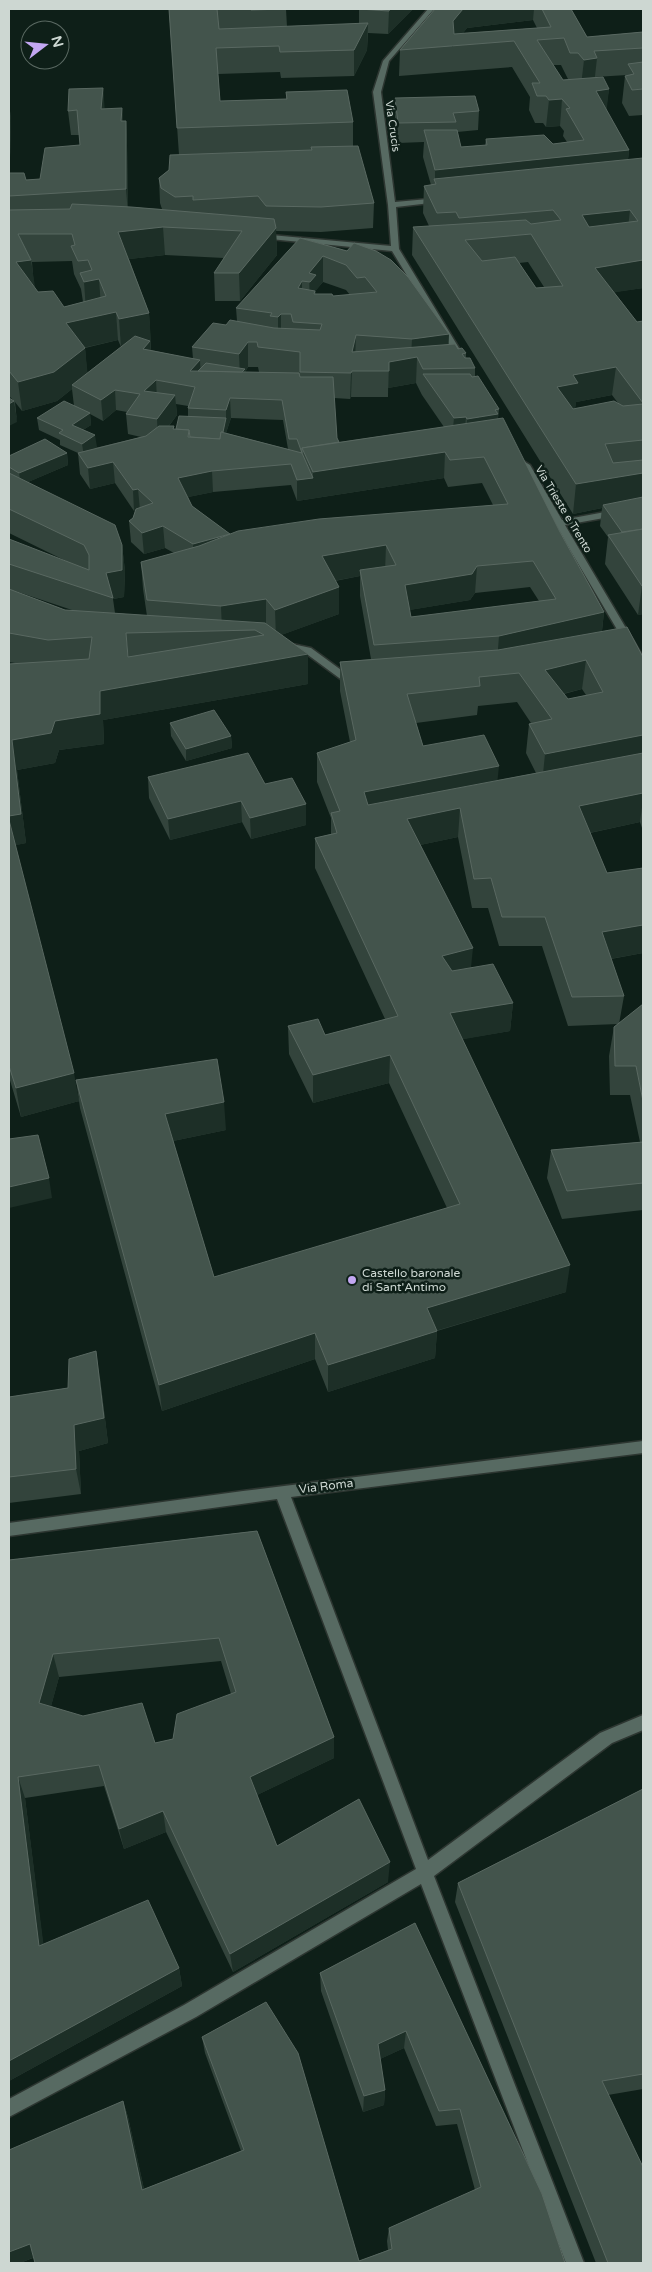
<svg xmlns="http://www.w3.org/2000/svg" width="652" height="2272" font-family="'Varela Round',sans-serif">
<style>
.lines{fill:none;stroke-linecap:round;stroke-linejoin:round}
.minor-casing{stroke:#2d3631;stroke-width:3}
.minor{fill:#576a62;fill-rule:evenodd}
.wall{fill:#33443c;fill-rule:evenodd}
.shaded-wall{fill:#1d2f27}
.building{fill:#43544c;stroke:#596861;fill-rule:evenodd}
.poi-dot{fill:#c3a7f2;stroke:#0e1f18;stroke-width:2}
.labels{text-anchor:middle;stroke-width:5;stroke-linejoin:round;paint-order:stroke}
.far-street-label{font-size:11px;fill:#cdd7d2;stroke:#0e1f18}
.poi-label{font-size:12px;fill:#cdd7d2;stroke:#0e1f18;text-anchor:start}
.street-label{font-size:12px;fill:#cdd7d2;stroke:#0e1f18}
</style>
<rect width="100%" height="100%" fill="#0e1f18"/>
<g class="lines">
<defs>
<g id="minor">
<path d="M428,9H434L389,61L381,92L395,202L439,198L443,200L439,202L396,207L399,249L465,358L461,361L457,358L392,251L260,238L256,236L260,234L391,246L388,205L373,92L383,61Z"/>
<path d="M525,462L530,465L562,520L643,505V511L565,525L643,657V668L638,665L520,465Z"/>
<path d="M283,642L311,648L352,678L360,681L355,684L346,683L304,652L279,647L278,645Z"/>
<path d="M643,1441V1453L291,1497L428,1860L600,1733L643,1715V1730L612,1743L434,1876L584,2263H566L421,1884L196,2017L9,2117V2099L184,2005L416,1869L277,1499L9,1536V1523L243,1491Z"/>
</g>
</defs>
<!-- minor casing -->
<use href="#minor" class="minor-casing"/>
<!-- minor -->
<use href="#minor" class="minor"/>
</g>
<!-- wall -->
<g class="wall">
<path d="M169,9H286L287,27L359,24V9H413L388,34L368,33L367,50L354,76L281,78L280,72L218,74L220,101L286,99V92L353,122V146L374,203L373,228L321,232L276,231L277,255L240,301H215L214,273L224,258L165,255L129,259L149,313L151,350L193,359L192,347L226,325L237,321L236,308L300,238L347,251L449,345L466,353V358L475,368V377L499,409L498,418L604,612L602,631L643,657V831L640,822L590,833L607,873L643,868V953L611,959L624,996L619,1024L643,1004V1210L562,1219L547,1178L551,1150L640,1142L630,1095H610L609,1056L614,1027L618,1024L568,1026L542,946H499L488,908H472L458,837L420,845L471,967L513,1003L510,1031L462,1039L566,1292L437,1331L435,1358L328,1392L315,1359L162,1411L80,1108L76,1080L226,1130L173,1141L214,1277L447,1208L389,1083L313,1103L289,1054L288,1026L325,1035L385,1019L315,868V838L331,834V818L317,782V753L350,742L340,691V662L371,659L360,596V576L335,581L339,614L281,635L308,684L103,720L104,744L59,750L55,763L17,770L26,843L15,845L79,1101L21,1117L9,1077V664L15,663L9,662V564L66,561L9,533V456L67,453L68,465L28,482L122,545L125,571L124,597L113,599L115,613L147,616L143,589L141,562L174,553L165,548L144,554L131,542L129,521L133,518L135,511H134L115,483L90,489L80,474L78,453L60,445V440L39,430L37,418L74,406L72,389L57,401L22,411L15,402L17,422L13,400L9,396V173L26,180L40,179L80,145L79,135H71L68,111L103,88L104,109L122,108L123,121H126L127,145L128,207L162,209L160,203L159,178L169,170L179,155ZM72,261L74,274L81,289L83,302L64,307L38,292L34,288L32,262ZM323,282L346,290L350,295L333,296L316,294V290ZM118,340L121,347L87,373L85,348ZM248,367H258L259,372H245ZM416,383L422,395L444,427L339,442L337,438L334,398L350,399L351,397H388V388ZM176,404L188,406V416L176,429H174V426H169L177,415ZM116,410L127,412L126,414L128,434L141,437L95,448L97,447L83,430L91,425L90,414L103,421ZM231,418L283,420L288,449L226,433ZM444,478L448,487L482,483L493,505L230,534L192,506L188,497L213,492L291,485L297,501ZM530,587L539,601L411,617L409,610L470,600L475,593ZM12,590L75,611L65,610ZM582,689L586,695L568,699L564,694ZM517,702L531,723L529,724L526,753L536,773L498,780L423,746L416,723L477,715L478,706Z"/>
<path d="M435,9H571L587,37L643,32V115L629,116L622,103L625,76L627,75L595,77L609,89L606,109L629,150L628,160L643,159V288L614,292L637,322L643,321V614L638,615L605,564L608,537L600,526L602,508L573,514L412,255L413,227L429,226L423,213L424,186L431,185L423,157L424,142L398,143L395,117V98L479,111L478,130L457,132L461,147L485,145L486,139L553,144L567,142L563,136L564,131L560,126L546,127L543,123H535L529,110L530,97L512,67L399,76L400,50ZM533,20L537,28L463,33L467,28ZM553,65H561L568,79L563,80ZM528,262L544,287L536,288L519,263ZM612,395L618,403L575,408L576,402Z"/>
<path d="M9,102L11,120L10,158H9Z"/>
<path d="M170,723L231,736L232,748L186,761L171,736Z"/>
<path d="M148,777L265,784L306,804V825L251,839L242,822L170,840L149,798Z"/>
<path d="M100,1378L108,1443L79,1451L81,1494L9,1503V1397L68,1388Z"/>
<path d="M257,1531L334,1737V1758L257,1795L277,1846L388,1882L233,1972L166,1832L124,1849L104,1786L25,1798L43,1944L179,1968L182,1986L9,2081V1560ZM221,1661L231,1694L173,1739L155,1743L51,1706L59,1677Z"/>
<path d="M643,1789V2089L608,2095L643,2263H596L455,1902L458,1883Z"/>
<path d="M415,1923L565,2263L33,2258L20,2263H9L123,2101L128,2117L144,2189L241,2151L205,2053L202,2037L359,2261L388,2250L387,2241L389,2228L475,2190L457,2124L436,2126L404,2048L380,2059L385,2090L384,2105L363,2112L321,1991L320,1973Z"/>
</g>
<!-- shaded-wall -->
<g class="shaded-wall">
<path d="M390,9H413L388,34L389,11Z"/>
<path d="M463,9H534L533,20L467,28L452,47L453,21Z"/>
<path d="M368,23L367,50L354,76V50Z"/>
<path d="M597,58L594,85L581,86L584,60Z"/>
<path d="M103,88L105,112L101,109Z"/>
<path d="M609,89L606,116L596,91Z"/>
<path d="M562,99L560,126L546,127L549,100Z"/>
<path d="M9,102L11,120L10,158L9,146Z"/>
<path d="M122,108L124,133L121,121Z"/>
<path d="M126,121L127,145L128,214L126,189Z"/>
<path d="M629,150L626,177L436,184L435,182V170Z"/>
<path d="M630,210L627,237L579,243L582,215Z"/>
<path d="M163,227L165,255L121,260L118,232Z"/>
<path d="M276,228L277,255L240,301L239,273Z"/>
<path d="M323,256V282L316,290V301L310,307L309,273Z"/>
<path d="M31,260L35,287L20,290L16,262Z"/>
<path d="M643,260V288L592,296L595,268Z"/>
<path d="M99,279L101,307L86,310L84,282Z"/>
<path d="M302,281V306L298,288Z"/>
<path d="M116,312L118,340L69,351L66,323Z"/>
<path d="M149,313L151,341L121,347L119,319Z"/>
<path d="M281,314V340L278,343V317Z"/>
<path d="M449,334L448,359L417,357L416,383L388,388V397L389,362L411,358L412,339Z"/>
<path d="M356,335L355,361L352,352Z"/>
<path d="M150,341L152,362L143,349Z"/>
<path d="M248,342V367L245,373L240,376L239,354Z"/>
<path d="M85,348L88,377L72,385V389L57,401L22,411L18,382Z"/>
<path d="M200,360L201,380L190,371Z"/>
<path d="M616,367L612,395L576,402L575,412L557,387L573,375Z"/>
<path d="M352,371L351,397L350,399L351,373Z"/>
<path d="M156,380L157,400L144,391Z"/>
<path d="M115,390L116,410L103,421L101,400Z"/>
<path d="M175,395L177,415L158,440L157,419Z"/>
<path d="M230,398L231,418L227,430L221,460L220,448L226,418V410Z"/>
<path d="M14,401L17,422L9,426V404Z"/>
<path d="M90,413L91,425L73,436L72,425Z"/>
<path d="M498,414L497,434L466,440L467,419Z"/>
<path d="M466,417L464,438L452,439L454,418Z"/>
<path d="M95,435L97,447L84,456L82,444Z"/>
<path d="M445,452L444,478L297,501V480L313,478V472Z"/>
<path d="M67,453L68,465L21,485L19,473Z"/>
<path d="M113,462L115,483L90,489L88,468Z"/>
<path d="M212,471L213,492L179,499L178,478Z"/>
<path d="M643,473V501L603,505L602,508L573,514L576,484Z"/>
<path d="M138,489L140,510L134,511L133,490Z"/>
<path d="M163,526L165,548L144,554L142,533Z"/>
<path d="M230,534L194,565L193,544Z"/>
<path d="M122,545L125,571L124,597L113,599L106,573Z"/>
<path d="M386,545L385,572L360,570V576L322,583V556Z"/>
<path d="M477,566L475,593L470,600L404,611L405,585Z"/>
<path d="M642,586H643V614L638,615Z"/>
<path d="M339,587V614L276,637L275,610Z"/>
<path d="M266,599V626L222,630L221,606Z"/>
<path d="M604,612L601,639L497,662L499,636Z"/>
<path d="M126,633L129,662L308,654V684L103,720L104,744L59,750L55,763L17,770L26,843L13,846L9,822L12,740L55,721L100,691Z"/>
<path d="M586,660L582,689L541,699L545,670Z"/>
<path d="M643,735V764L542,784L545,754Z"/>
<path d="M231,736L232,748L186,761V749Z"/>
<path d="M499,766L496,795L363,821L364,792Z"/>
<path d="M643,793V800L640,822L575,836L579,806Z"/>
<path d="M241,801L242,822L170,840L168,819Z"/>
<path d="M306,804V825L251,839L250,818Z"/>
<path d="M460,808L458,837L406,848L407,819Z"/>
<path d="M643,925V953L598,961L602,932Z"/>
<path d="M473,948L470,977L440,985L442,956Z"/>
<path d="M513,1003L510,1031L448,1042L450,1013Z"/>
<path d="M390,1055L389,1083L313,1103V1075Z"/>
<path d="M74,1073L79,1101L21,1117L16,1088Z"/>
<path d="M224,1102L226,1130L168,1142L165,1114Z"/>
<path d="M49,1178L52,1198L9,1208V1187Z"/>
<path d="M570,1265L566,1292L425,1334L427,1308Z"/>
<path d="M437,1331L435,1358L328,1392V1365Z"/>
<path d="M315,1333V1359L162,1411L159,1385Z"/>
<path d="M96,1351L100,1378L108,1443L79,1451L81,1494L76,1469L74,1425Z"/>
<path d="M53,1654L59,1677L46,1725L39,1703Z"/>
<path d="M334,1737V1758L251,1798L250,1777Z"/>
<path d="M18,1777L25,1798L46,1964L39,1946Z"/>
<path d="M163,1811L166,1832L124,1849L119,1829Z"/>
<path d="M390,1862L388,1882L233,1972L230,1954Z"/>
<path d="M179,1968L182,1986L9,2081V2061Z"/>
<path d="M406,2031L404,2048L376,2061L378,2044Z"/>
<path d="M385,2090L384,2105L363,2112L364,2096Z"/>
<path d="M123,2101L128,2117L147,2203L142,2190Z"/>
<path d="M30,2244L37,2256L20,2263H9V2252Z"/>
</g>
<!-- building -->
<g class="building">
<path d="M169,9H217L219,29L368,23L354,50L280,52L279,46L216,48L220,101L287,99L286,92L347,90L353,122L177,128Z"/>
<path d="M251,9H284L251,10Z"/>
<path d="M359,9H390L389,11Z"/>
<path d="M435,9H463L453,21L454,34L551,27L542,9H571L587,37L643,32V48L594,51L597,58L584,60L578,53H570L564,38L537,40L563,80L603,77L609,89L596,91L629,150L435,170L424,130H457L461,147L487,145L486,139L544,135L553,144L584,140L566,109L570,108L562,99L549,100L546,96H537L532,83H540L514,41L400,50Z"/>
<path d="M643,62V89L632,90L625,76L634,74L628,64Z"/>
<path d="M103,88L101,109L122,108L121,121H126V189L9,196V173H24L26,180L40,179L45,148L80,145L77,110L68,111L69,89Z"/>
<path d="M475,96L479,111L453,113L456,122L398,123L395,98Z"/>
<path d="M358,146L374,203L321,207L266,206L258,196L193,200V196L175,197L161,188L159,178L169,170L170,155L312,150L311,147Z"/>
<path d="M643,158V260L595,268L637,322L643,321V403L616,367L573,375L578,383L557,387L573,409L614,401L623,406L643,404V440L605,444L613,463L643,460V473L576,484L413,227L526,220L531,224L561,220L553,210L459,218L456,212L437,213L424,186L436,184L434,179ZM630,210L638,221L589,227L582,215ZM531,234L563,286L536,288L515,257L482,261L465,240Z"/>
<path d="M72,204L131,207L274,219L276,228L239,273H214L242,231L163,227L118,232L149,313L119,319L116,312L66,323L85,348L54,372L18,382L9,371V210L70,209ZM18,234H72L75,245L71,246L78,261L88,260L92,270L80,273L84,282L99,279L106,296L64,307L53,291L38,292L16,262L31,260Z"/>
<path d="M300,238L347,251L354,243L376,251L391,260L408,277L449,334L412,339L356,335L352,352L455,344L458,349L462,348L466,353L462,354L465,358H470L475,368L423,369L417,357L389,362V371H352L351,373L300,372V352L258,347L257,342H248L239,354L192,347L213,323L226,325L230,320L274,328L320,330L322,324L293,322L291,314H281L278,317L270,316L272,313L236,308ZM323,256L346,265L357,278L365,277L377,292L333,296L332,294H314L315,291L298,288L302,281L310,282L316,275L309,273Z"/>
<path d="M135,336L150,341L143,349L200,360L190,371L299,373L300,377H333L337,438L339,442L302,448V453L297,439H289L282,400L230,398L226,410L188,408L195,387L156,380L144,391L175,395L157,419L126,414L140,394L115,390L101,400L72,385Z"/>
<path d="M206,363L245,369L242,372L198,371Z"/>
<path d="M423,374H470L472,377L478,376L499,409L495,410L498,414L467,419L466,417L454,418Z"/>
<path d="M9,398L14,401L9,404Z"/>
<path d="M64,401L90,413L72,425L95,435L82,444L59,433L63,430L37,418Z"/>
<path d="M179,416L226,418L223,432H221L220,439L190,437L189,430L176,429Z"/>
<path d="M503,418L560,532L604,612L499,636L374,645L360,570L396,565L386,545L322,556L339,587L275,610L266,599L221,606L147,600L141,562L199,546L238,531L319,519L508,504L484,457L450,460L445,452L313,472L302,448ZM533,561L556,599L411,617L405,585L472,574L477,566Z"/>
<path d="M159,426H174L173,429L189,430L188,437L220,439L221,432L302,453L313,478L297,480L291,464L212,471L178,478L192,506L230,534L193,544L163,526L142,533L129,521L133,518L136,509L153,503L138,489L133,490L113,462L88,468L78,453L146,436Z"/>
<path d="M45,439L67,453L19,473L9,467V456Z"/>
<path d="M9,473L115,525L122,545V570L106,573L113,598L9,564V539L89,570V555L84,545L9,509Z"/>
<path d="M643,497V529L622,532L603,505Z"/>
<path d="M643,529V586H642L608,535Z"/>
<path d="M9,589L65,610L265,623L308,654L100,691V714L55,721L51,733L12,740L21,814L9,816V664L89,659L92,637L48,640L9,633ZM255,630L264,635L128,657L126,633Z"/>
<path d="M627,627L643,657V735L545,754L529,724L552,719L519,673L479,677L480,686L407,694L423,746L484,735L499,766L364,792L368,805L643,753V793L579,806L607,873L643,868V925L602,932L624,996L572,997L545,917H502L491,878L474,879L460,808L407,819L473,948L442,956L452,971L493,964L513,1003L450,1013L570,1265L427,1308L437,1331L328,1365L315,1333L159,1385L76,1080L217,1059L224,1102L165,1114L214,1277L460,1204L390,1055L313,1075L288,1026L318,1019L325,1035L398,1016L315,838L337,833L331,813L340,811L317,753L356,740L340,662L498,650ZM586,660L603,692L568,699L545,670Z"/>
<path d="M214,710L231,736L186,749L170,723Z"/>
<path d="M248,753L265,784L292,778L306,804L250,818L241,801L168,819L148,777Z"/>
<path d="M9,820L74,1073L16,1088L9,1066Z"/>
<path d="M643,1004V1101L636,1066H615L614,1027Z"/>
<path d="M38,1135L49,1178L9,1187V1139Z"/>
<path d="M643,1142V1183L567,1191L551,1150Z"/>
<path d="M96,1351L104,1418L74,1425L76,1469L9,1477V1397L68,1388L69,1359Z"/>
<path d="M257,1531L334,1737L250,1777L277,1846L359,1799L390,1862L230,1954L163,1811L119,1829L99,1765L18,1777L39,1946L148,1900L179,1968L9,2061V1560ZM219,1638L236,1692L177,1714L173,1739L155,1743L142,1703L83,1716L39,1703L53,1654Z"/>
<path d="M643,1789V2074L602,2081L643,2167V2262L640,2263H608L458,1883Z"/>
<path d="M415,1923L542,2194L565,2263H35L30,2244L9,2252V2150L123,2101L142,2190L244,2150L202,2037L266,2002L298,2053L359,2261L392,2249L389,2228L481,2187L460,2109L439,2111L406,2031L378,2044L385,2090L364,2096L320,1973Z"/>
</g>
<!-- markers -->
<circle class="poi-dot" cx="352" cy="1280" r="5"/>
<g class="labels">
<!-- far-street labels -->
<g class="far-street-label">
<text transform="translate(393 126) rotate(82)" y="4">Via Crucis</text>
<text transform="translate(564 509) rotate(59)" y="4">Via Trieste e Trento</text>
</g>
<!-- poi labels -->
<g class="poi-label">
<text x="362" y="1277">Castello baronale<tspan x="362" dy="14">di Sant'Antimo</tspan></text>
</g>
<!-- street labels -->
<g class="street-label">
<text transform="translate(326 1486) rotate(-7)" y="4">Via Roma</text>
</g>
</g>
<!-- border -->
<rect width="652" height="2272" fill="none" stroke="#cdd7d2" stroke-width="20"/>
<!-- north arrow -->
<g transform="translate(45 45) rotate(74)"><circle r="24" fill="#0e1f18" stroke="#5a6962"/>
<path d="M0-4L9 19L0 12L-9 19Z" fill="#c3a7f2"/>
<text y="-8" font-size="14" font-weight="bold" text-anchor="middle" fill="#cdd7d2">N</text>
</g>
</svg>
